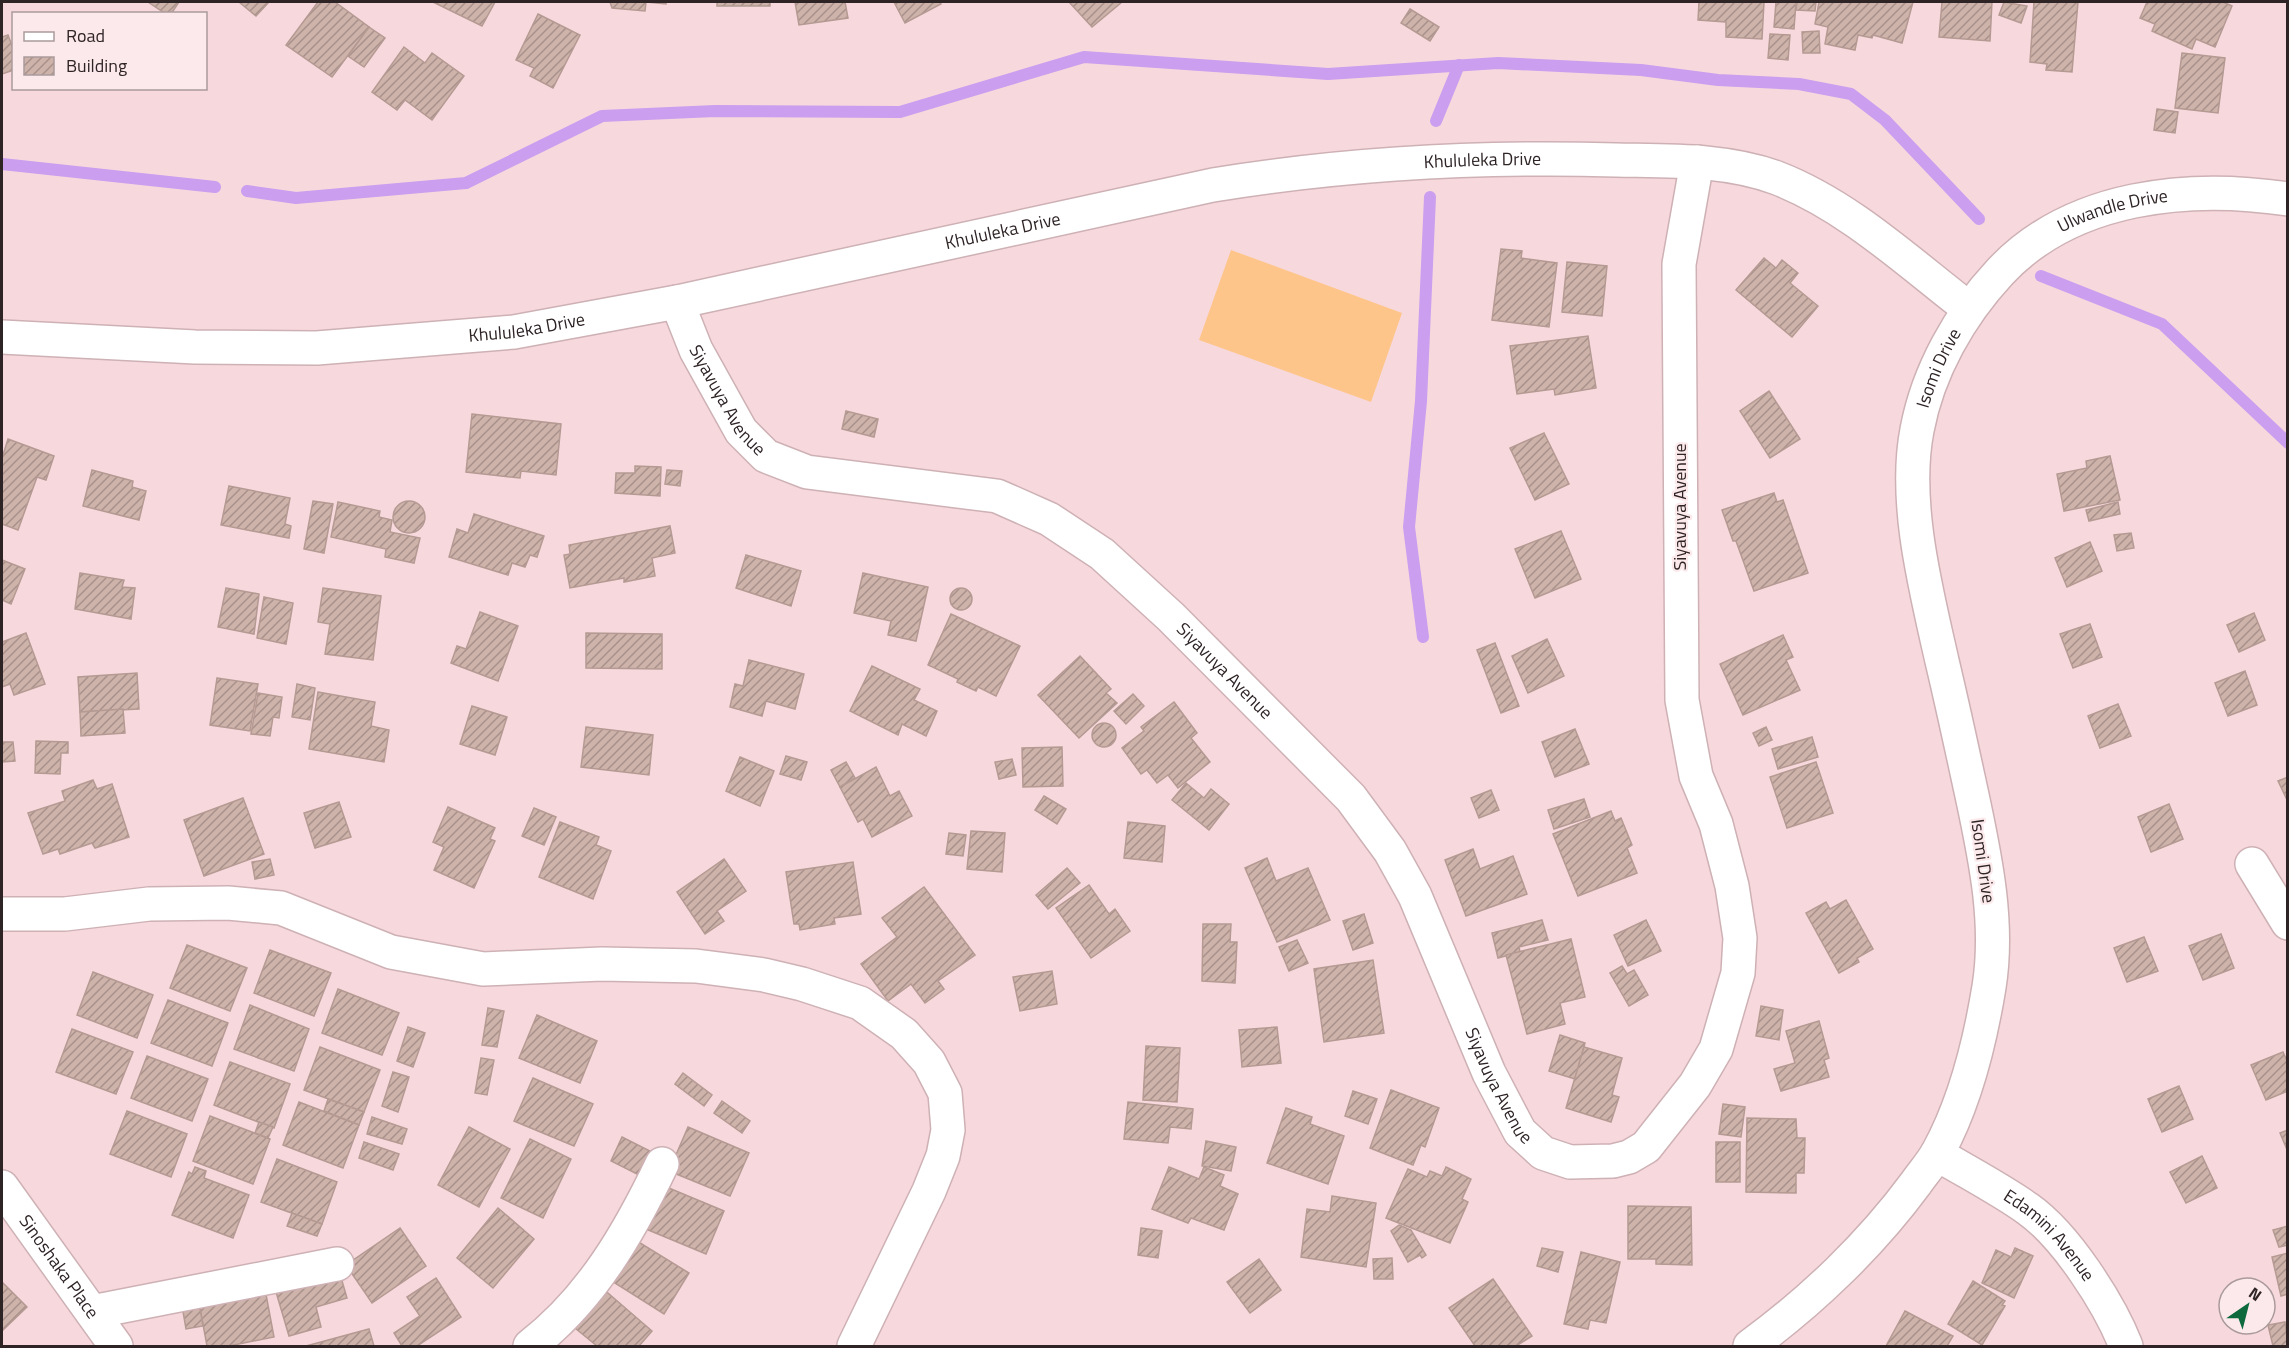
<svg xmlns="http://www.w3.org/2000/svg" width="2289" height="1348" font-family="'Titillium Web',sans-serif">
<style>
.pitch{fill:#fec58a}
.lines{fill:none;stroke-linecap:round;stroke-linejoin:round}
.stream{stroke:#cb9eef;stroke-width:12}
.building{fill:url(#building-hatch);stroke:#b49a92;stroke-width:1.5}
.street-casing{stroke:#ceb1b5;stroke-width:36}
.secondary-casing{stroke:#ceb1b5;stroke-width:36}
.street{stroke:#fff;stroke-width:33}
.secondary{stroke:#fff;stroke-width:33}
.labels{text-anchor:middle;stroke-width:4.5;stroke-linejoin:round;paint-order:stroke}
.street-label{font-size:18px;fill:#2f2425;stroke:#fce9ec}
</style>
<defs>
<pattern id="building-hatch" width="6" height="6" patternUnits="userSpaceOnUse" patternTransform="scale(1.5)"><rect width="6" height="6" fill="#ceb3ab"/><path d="M-1 1l2-2M0 6l6-6M5 7l2-2" fill="none" stroke="#a8918b"/></pattern>
</defs>
<rect width="100%" height="100%" fill="#f7d9dd"/>
<!-- pitch -->
<path class="pitch" d="M1231,250L1402,313L1371,402L1199,340Z"/>
<g class="lines">
<!-- stream -->
<g class="stream">
<path d="M1436,121L1459,65"/>
<path d="M2,164L215,187"/>
<path d="M247,191L296,198L466,183L602,116L715,111L900,112L1084,57L1328,74L1498,63L1641,70L1718,80L1799,84L1851,94L1885,120L1979,219"/>
<path d="M2041,276L2162,324L2288,443"/>
<path d="M1423,637L1409,527L1421,401L1430,197"/>
</g>
</g>
<!-- building -->
<g class="building">
<path d="M148,2H179L171,14H166Z"/>
<path d="M239,2H269L256,16Z"/>
<path d="M318,2H335L369,27L332,77L286,45Z"/>
<path d="M433,2H495L482,26Z"/>
<path d="M610,2H666V4L646,2L645,11L612,8Z"/>
<rect x="717" y="2" width="53" height="4"/>
<path d="M795,2H845L848,18L799,25Z"/>
<path d="M894,2H940L941,4L905,23Z"/>
<path d="M1069,2H1122L1092,27Z"/>
<path d="M1699,2H1764L1762,39L1726,37V22L1698,20Z"/>
<path d="M1776,2H1796L1794,29L1774,27Z"/>
<path d="M1797,2H1816L1815,11L1796,10Z"/>
<path d="M1819,2H1913L1902,43L1873,35L1872,38L1858,35L1855,50L1825,44L1828,27L1815,24Z"/>
<path d="M1942,2H1992L1990,41L1939,37Z"/>
<path d="M2004,2L2027,6L2021,23L1999,15Z"/>
<path d="M2034,2H2078L2072,72L2046,70L2047,64L2030,62Z"/>
<path d="M2147,2H2223L2232,6L2215,47L2196,39L2192,49L2152,31L2155,24L2140,18Z"/>
<path d="M1410,9L1439,27L1430,41L1401,23Z"/>
<path d="M538,14L580,35L553,88L530,76L534,68L516,60Z"/>
<path d="M369,27L385,38L364,67L348,56Z"/>
<path d="M1819,31L1820,53H1803L1802,32Z"/>
<path d="M1770,34L1790,35L1788,60L1768,58Z"/>
<path d="M8,35L14,51V70L2,74V37Z"/>
<path d="M404,47L425,63L432,53L464,76L432,120L405,100L397,110L372,92Z"/>
<path d="M2182,53L2225,58L2218,113L2175,108Z"/>
<path d="M2157,109L2178,112L2175,133L2154,130Z"/>
<path d="M1501,249L1522,251L1521,258L1557,263L1549,327L1492,320Z"/>
<path d="M1764,258L1776,268L1782,260L1798,273L1790,283L1818,306L1792,337L1736,290Z"/>
<path d="M1567,262L1607,266L1602,316L1562,312Z"/>
<path d="M1588,336L1596,388L1555,395L1554,389L1517,394L1510,346Z"/>
<path d="M1769,391L1800,439L1770,458L1740,411Z"/>
<path d="M846,411L878,419L874,437L842,429Z"/>
<path d="M472,414L561,424L556,475L521,471L520,478L466,472Z"/>
<path d="M1544,433L1569,484L1535,500L1510,448Z"/>
<path d="M8,439L54,456L46,480L37,477L18,530L2,524V458Z"/>
<path d="M2110,456L2120,500L2064,511L2057,474L2087,468L2086,461Z"/>
<path d="M635,466L661,467L660,496L615,493L616,473H635Z"/>
<path d="M92,470L133,481L132,487L146,491L139,520L83,506Z"/>
<path d="M667,470L682,471L680,486L665,484Z"/>
<path d="M229,486L290,498L285,524L291,526L289,538L221,525Z"/>
<path d="M1774,493L1777,502L1783,500L1808,573L1754,591L1736,541H1733L1722,510Z"/>
<path d="M313,501L333,504L324,553L304,549Z"/>
<circle cx="409" cy="517" r="16"/>
<path d="M338,502L380,511L379,517L392,520L390,532L420,538L414,563L385,557L386,549L331,537Z"/>
<path d="M2118,502L2120,514L2089,521L2086,510Z"/>
<path d="M474,514L544,536L537,557L530,555L525,567L512,563L508,575L449,557L457,529L468,533Z"/>
<path d="M670,526L675,553L652,558L655,576L624,582V578L570,588L564,555L570,554L569,545Z"/>
<path d="M1561,531L1581,579L1535,598L1515,549Z"/>
<path d="M2131,533L2134,548L2117,551L2114,535Z"/>
<path d="M2090,542L2102,571L2067,587L2055,558Z"/>
<path d="M746,555L801,571L791,606L736,588Z"/>
<path d="M2,560L25,569L11,604L2,600Z"/>
<path d="M80,573L124,580L122,587L135,588L131,619L75,609Z"/>
<path d="M863,573L928,587L916,641L888,635L891,621L854,613Z"/>
<circle cx="961" cy="599" r="11"/>
<path d="M226,588L259,594L254,634L218,627Z"/>
<path d="M323,588L381,596L373,660L325,654L330,624L318,622Z"/>
<path d="M264,597L293,603L286,644L257,638Z"/>
<path d="M480,612L518,626L498,681L451,663L457,646L466,649Z"/>
<path d="M2254,613L2265,640L2239,652L2227,625Z"/>
<path d="M951,614L1020,646L996,696L978,687L976,691L957,682L958,679L928,665Z"/>
<path d="M2090,624L2102,657L2073,668L2060,634Z"/>
<path d="M26,633L45,684L14,695L10,684L2,687V642Z"/>
<path d="M586,633L662,634V669L586,668Z"/>
<path d="M1783,635L1793,657L1786,660L1800,690L1743,715L1720,664Z"/>
<path d="M1547,639L1564,676L1528,693L1512,656Z"/>
<path d="M1495,643L1519,706L1501,713L1477,650Z"/>
<path d="M1080,656L1111,689L1106,693L1117,703L1079,738L1038,695Z"/>
<path d="M749,660L804,674L795,709L766,701L762,716L730,707L735,684L743,686Z"/>
<path d="M872,666L920,689L914,700L937,711L926,736L902,724L898,735L850,711Z"/>
<path d="M2245,671L2257,705L2228,716L2215,683Z"/>
<path d="M137,673L139,709L80,712L78,677Z"/>
<path d="M217,678L258,684L250,731L210,725Z"/>
<path d="M297,684L315,688L310,720L292,717Z"/>
<path d="M318,692L375,702L371,726L389,730L384,762L309,749Z"/>
<path d="M258,693L282,697L279,718L273,717L270,736L251,734Z"/>
<path d="M1133,694L1144,706L1126,724L1114,711Z"/>
<path d="M1174,702L1197,733L1191,738L1210,762L1178,788L1168,775L1157,783L1147,770L1141,774L1122,748L1144,731L1141,727Z"/>
<path d="M2118,704L2131,736L2100,748L2088,716Z"/>
<path d="M472,706L507,717L495,755L460,744Z"/>
<path d="M123,709L125,733L81,736L80,712Z"/>
<circle cx="1104" cy="735" r="12"/>
<path d="M586,727L653,735L649,775L581,767Z"/>
<path d="M1766,727L1772,740L1759,746L1753,733Z"/>
<path d="M1575,729L1589,764L1555,777L1542,742Z"/>
<path d="M1812,737L1818,757L1778,769L1772,749Z"/>
<path d="M36,741L68,742V753H61L60,774L35,773Z"/>
<path d="M2,742H13L15,761L2,762Z"/>
<path d="M1062,747L1063,786L1023,787L1022,748Z"/>
<path d="M786,756L807,762L801,780L780,774Z"/>
<path d="M740,757L774,771L760,806L726,791Z"/>
<path d="M1012,759L1016,775L999,779L995,762Z"/>
<path d="M846,762L855,778L840,787L831,770Z"/>
<path d="M1816,762L1833,813L1787,828L1770,777Z"/>
<path d="M876,767L890,796L899,791L912,816L872,837L863,819L858,822L840,787Z"/>
<path d="M2288,777V802L2278,781Z"/>
<path d="M93,780L97,789L112,784L129,837L95,848L92,843L60,854L58,849L43,854L28,813L65,801L62,791Z"/>
<path d="M1186,783L1204,798L1211,789L1229,804L1209,830L1172,800Z"/>
<path d="M1491,790L1499,810L1479,818L1471,798Z"/>
<path d="M1044,796L1066,809L1057,824L1035,810Z"/>
<path d="M243,798L264,854L204,876L184,820Z"/>
<path d="M1584,799L1590,817L1554,829L1548,810Z"/>
<path d="M339,802L351,837L315,848L304,813Z"/>
<path d="M2169,804L2183,839L2151,852L2138,817Z"/>
<path d="M448,807L495,828L490,839L495,841L474,888L434,870L444,847L433,842Z"/>
<path d="M534,808L556,817L544,845L522,836Z"/>
<path d="M1611,811L1615,821L1621,818L1632,845L1627,848L1637,873L1578,896L1553,834Z"/>
<path d="M560,822L599,837L596,845L611,851L593,899L539,877Z"/>
<path d="M1128,822L1165,826L1162,862L1124,858Z"/>
<path d="M971,831L1005,833L1002,872L967,869Z"/>
<path d="M949,833L966,835L963,856L946,854Z"/>
<path d="M1473,849L1480,869L1513,856L1527,894L1466,916L1445,860Z"/>
<path d="M1267,858L1276,881L1308,868L1330,920L1277,942L1245,868Z"/>
<path d="M270,859L274,875L255,879L252,862Z"/>
<path d="M724,859L746,891L717,911L724,921L705,934L677,892Z"/>
<path d="M853,862L861,914L834,918L835,924L800,930L799,924H794L786,872Z"/>
<path d="M1067,868L1080,883L1048,909L1036,895Z"/>
<path d="M1089,885L1109,914L1115,909L1130,931L1091,958L1056,908Z"/>
<path d="M924,887L975,955L938,981L944,989L925,1003L911,984L888,1001L861,964L897,937L882,918Z"/>
<path d="M1846,900L1873,949L1857,958L1859,962L1839,973L1806,913L1826,902L1830,909Z"/>
<path d="M1364,914L1373,943L1353,950L1343,921Z"/>
<path d="M1542,920L1548,940L1519,947L1520,952L1498,958L1492,933Z"/>
<path d="M1646,920L1661,951L1628,966L1614,935Z"/>
<path d="M1203,924H1231L1230,942H1237L1235,983L1202,981Z"/>
<path d="M2221,934L2234,968L2203,980L2189,946Z"/>
<path d="M2144,937L2158,971L2127,982L2114,948Z"/>
<path d="M1571,939L1585,997L1560,1003L1565,1024L1527,1034L1506,955Z"/>
<path d="M1297,940L1308,963L1289,971L1279,947Z"/>
<path d="M187,945L247,968L230,1011L170,988Z"/>
<path d="M270,950L331,973L314,1016L254,993Z"/>
<path d="M1373,960L1384,1033L1324,1042L1314,969Z"/>
<path d="M1622,966L1627,974L1634,970L1648,995L1629,1006L1610,973Z"/>
<path d="M1052,971L1057,1004L1020,1011L1013,977Z"/>
<path d="M93,972L153,995L137,1038L77,1015Z"/>
<path d="M338,989L399,1013L382,1055L322,1033Z"/>
<path d="M168,1000L228,1023L212,1066L151,1043Z"/>
<path d="M250,1005L309,1029L294,1071L234,1049Z"/>
<path d="M1761,1006L1783,1010L1779,1040L1756,1036Z"/>
<path d="M488,1008L504,1011L497,1047L482,1045Z"/>
<path d="M537,1015L597,1041L580,1083L519,1058Z"/>
<path d="M1819,1021L1829,1058L1824,1060L1829,1077L1781,1091L1774,1069L1795,1063L1786,1031Z"/>
<path d="M408,1027L425,1033L413,1067L397,1061Z"/>
<path d="M1277,1027L1281,1063L1242,1067L1239,1030Z"/>
<path d="M72,1029L133,1052L116,1094L56,1072Z"/>
<path d="M1560,1035L1585,1043L1575,1079L1549,1071Z"/>
<path d="M1146,1046L1180,1048L1177,1102L1143,1100Z"/>
<path d="M320,1047L380,1070L364,1112L304,1090Z"/>
<path d="M1584,1047L1622,1058L1612,1095L1619,1097L1611,1122L1566,1108Z"/>
<path d="M2283,1052L2288,1063V1091L2266,1100L2251,1065Z"/>
<path d="M147,1056L208,1079L192,1121L131,1098Z"/>
<path d="M481,1058L494,1060L487,1095L475,1093Z"/>
<path d="M230,1062L290,1084L274,1128L214,1105Z"/>
<path d="M393,1072L409,1077L398,1112L382,1106Z"/>
<path d="M683,1073L712,1095L704,1106L675,1084Z"/>
<path d="M533,1078L593,1104L574,1146L514,1121Z"/>
<path d="M2179,1086L2193,1119L2162,1132L2148,1099Z"/>
<path d="M1391,1090L1439,1108L1425,1147L1421,1145L1413,1165L1370,1148Z"/>
<path d="M1353,1091L1377,1099L1368,1124L1345,1116Z"/>
<path d="M328,1099L364,1112L359,1125L324,1111Z"/>
<path d="M722,1101L750,1121L742,1133L714,1113Z"/>
<path d="M299,1102L359,1125L343,1168L283,1145Z"/>
<path d="M1128,1102L1193,1109L1191,1129L1170,1127L1168,1143L1124,1139Z"/>
<path d="M1723,1104L1745,1107L1741,1137L1719,1134Z"/>
<path d="M1286,1108L1312,1117L1310,1124L1344,1136L1328,1184L1267,1163Z"/>
<path d="M127,1111L187,1134L171,1177L110,1154Z"/>
<path d="M210,1116L270,1139L253,1184L193,1161Z"/>
<path d="M372,1117L407,1129L402,1144L367,1134Z"/>
<path d="M1747,1118L1796,1119L1797,1138H1805L1804,1173H1796V1193L1746,1192Z"/>
<path d="M259,1122L273,1127L268,1138L255,1133Z"/>
<path d="M469,1127L510,1149L479,1207L438,1185Z"/>
<path d="M688,1127L749,1153L730,1196L669,1171Z"/>
<path d="M2288,1130V1152L2280,1133Z"/>
<path d="M622,1137L650,1151L639,1175L611,1161Z"/>
<path d="M530,1139L571,1159L543,1218L501,1198Z"/>
<path d="M1206,1141L1236,1147L1231,1171L1202,1166Z"/>
<path d="M364,1142L399,1154L393,1170L359,1158Z"/>
<rect x="1716" y="1142" width="24" height="40"/>
<path d="M2202,1156L2217,1188L2186,1203L2170,1172Z"/>
<path d="M277,1159L337,1182L322,1224L261,1202Z"/>
<path d="M195,1167L206,1171L204,1178L249,1195L233,1238L172,1215L189,1172L192,1174Z"/>
<path d="M1169,1167L1199,1179L1204,1167L1224,1175L1220,1186L1238,1194L1224,1230L1191,1218L1188,1223L1152,1209Z"/>
<path d="M1446,1167L1471,1179L1462,1199L1468,1202L1450,1243L1386,1218L1408,1169L1427,1177L1430,1171L1442,1176Z"/>
<path d="M664,1186L724,1211L706,1254L646,1229Z"/>
<path d="M1332,1196L1376,1203L1366,1267L1301,1257L1307,1209L1330,1212Z"/>
<path d="M1628,1206L1691,1207L1692,1265L1656,1264V1259H1628Z"/>
<path d="M498,1208L534,1239L493,1288L457,1258Z"/>
<path d="M292,1213L322,1224L317,1236L287,1226Z"/>
<path d="M1399,1225L1411,1230L1426,1255L1422,1258L1420,1255L1408,1262L1391,1231Z"/>
<path d="M2288,1226V1245L2279,1247L2273,1230Z"/>
<path d="M400,1228L426,1266L372,1303L346,1265Z"/>
<path d="M1141,1228L1162,1231L1158,1258L1138,1255Z"/>
<path d="M632,1238L689,1273L664,1314L607,1278Z"/>
<path d="M1542,1248L1563,1252L1558,1272L1537,1266Z"/>
<path d="M2015,1248L2033,1256L2014,1298L1982,1283L1996,1250L2011,1257Z"/>
<path d="M1581,1252L1620,1262L1606,1323L1590,1320L1588,1329L1564,1324Z"/>
<path d="M2288,1253V1294L2281,1296L2272,1257Z"/>
<path d="M1392,1258L1393,1279H1374L1373,1259Z"/>
<path d="M1259,1259L1281,1290L1250,1313L1227,1282Z"/>
<path d="M340,1274L347,1298L316,1307L321,1327L289,1336L276,1292Z"/>
<path d="M436,1278L461,1317L417,1346H402L394,1333L420,1316L407,1297Z"/>
<path d="M1493,1279L1532,1336L1516,1346H1475L1449,1308Z"/>
<path d="M1973,1281L2005,1301L2002,1305L2005,1306L1982,1345L1948,1324Z"/>
<path d="M2,1282L27,1307L2,1331Z"/>
<path d="M601,1287L652,1331L639,1346H597L570,1324Z"/>
<path d="M265,1289L274,1337L229,1346H207L199,1303Z"/>
<path d="M198,1297L203,1326L186,1329L181,1300Z"/>
<path d="M1905,1311L1953,1336L1947,1346H1886Z"/>
<path d="M2285,1322L2288,1346H2273L2268,1325Z"/>
<path d="M369,1329L374,1346H306Z"/>
</g>
<g class="lines">
<defs>
<g id="street">
<path id="s1" d="M677,302L696,350L741,431L766,456L807,472L997,496L1049,519L1102,554L1171,617L1351,798L1390,851L1415,896L1489,1073L1520,1132L1543,1153L1570,1162L1613,1161L1629,1157L1646,1147L1695,1085L1716,1049L1738,973L1740,938L1732,886L1716,824L1696,776L1682,700L1679,264L1697,162"/>
<path d="M2252,864L2288,923"/>
<path d="M2,914H65L149,904L228,903L281,908L391,952L483,969L602,964L696,966L764,975L802,984L860,1003L904,1034L929,1062L945,1093L948,1130L943,1156L929,1191L854,1346"/>
<path id="s2" d="M1937,1154C1967,1172 2000,1189 2028,1209C2066,1236 2109,1303 2126,1346"/>
<path id="s3" d="M2,1187L116,1346"/>
<path d="M92,1312L337,1264"/>
<path d="M530,1346C591,1299 629,1233 662,1164"/>
</g>
<g id="secondary">
<path id="s4" d="M2,337L195,347L317,348L514,332L677,302L1213,185C1349,163 1478,156 1616,160C1669,161 1726,159 1777,178C1849,206 1908,262 1968,308"/>
<path id="s5" d="M1750,1346C1812,1301 1871,1244 1916,1183C1923,1173 1932,1163 1938,1152C1965,1103 1980,1042 1989,987C1999,925 1986,861 1973,800C1963,754 1953,707 1942,661C1926,590 1903,502 1917,430C1928,371 1960,315 2000,272C2072,195 2189,184 2288,199"/>
</g>
</defs>
<!-- street casing -->
<use href="#street" class="street-casing"/>
<!-- secondary casing -->
<use href="#secondary" class="secondary-casing"/>
<!-- street -->
<use href="#street" class="street"/>
<!-- secondary -->
<use href="#secondary" class="secondary"/>
</g>
<g class="labels">
<!-- street labels -->
<g class="street-label">
<text dy="6" stroke="none"><textPath href="#s4" startOffset="1498">Khululeka Drive</textPath></text>
<text dy="6" stroke="none"><textPath href="#s5" startOffset="1322">Ulwandle Drive</textPath></text>
<text dy="6" stroke="none"><textPath href="#s4" startOffset="1012">Khululeka Drive</textPath></text>
<text dy="6" stroke="none"><textPath href="#s4" startOffset="526">Khululeka Drive</textPath></text>
<text dy="6" stroke="none"><textPath href="#s5" startOffset="1076">Isomi Drive</textPath></text>
<text dy="6" stroke="none"><textPath href="#s1" startOffset="111">Siyavuya Avenue</textPath></text>
<text transform="translate(1680 507) rotate(-90)" y="6">Siyavuya Avenue</text>
<text dy="6" stroke="none"><textPath href="#s1" startOffset="705">Siyavuya Avenue</textPath></text>
<text transform="translate(1983 861) rotate(82)" y="6">Isomi Drive</text>
<text dy="6" stroke="none"><textPath href="#s1" startOffset="1209">Siyavuya Avenue</textPath></text>
<text dy="6" stroke="none"><textPath href="#s2" startOffset="140">Edamini Avenue</textPath></text>
<text dy="6" stroke="none"><textPath href="#s3" startOffset="98">Sinoshaka Place</textPath></text>
</g>
</g>
<!-- border -->
<rect width="2289" height="1348" fill="none" stroke="#2f2425" stroke-width="6"/>
<!-- legend -->
<rect x="12" y="12" width="195" height="78" fill="#fce9ec" stroke="#aa9a9c" stroke-width="1.5"/>
<rect x="24" y="32" width="30" height="9" fill="#ffffff" stroke="#aa9a9c" stroke-width="1.5"/>
<text x="66" y="42" font-size="18" fill="#2f2425">Road</text>
<rect x="24" y="57" width="30" height="18" fill="url(#building-hatch)" stroke="#aa9a9c" stroke-width="1.5"/>
<text x="66" y="72" font-size="18" fill="#2f2425">Building</text>
<!-- north arrow -->
<g transform="translate(2247 1306) rotate(35)"><circle r="28" fill="#fce9ec" stroke="#aa9a9c" stroke-width="1.5"/>
<path d="M0-4.5L10 22L0 15L-10 22Z" fill="#0e6a3d"/>
<text y="-9" font-size="16" font-weight="bold" text-anchor="middle" fill="#2f2425">N</text>
</g>
</svg>
